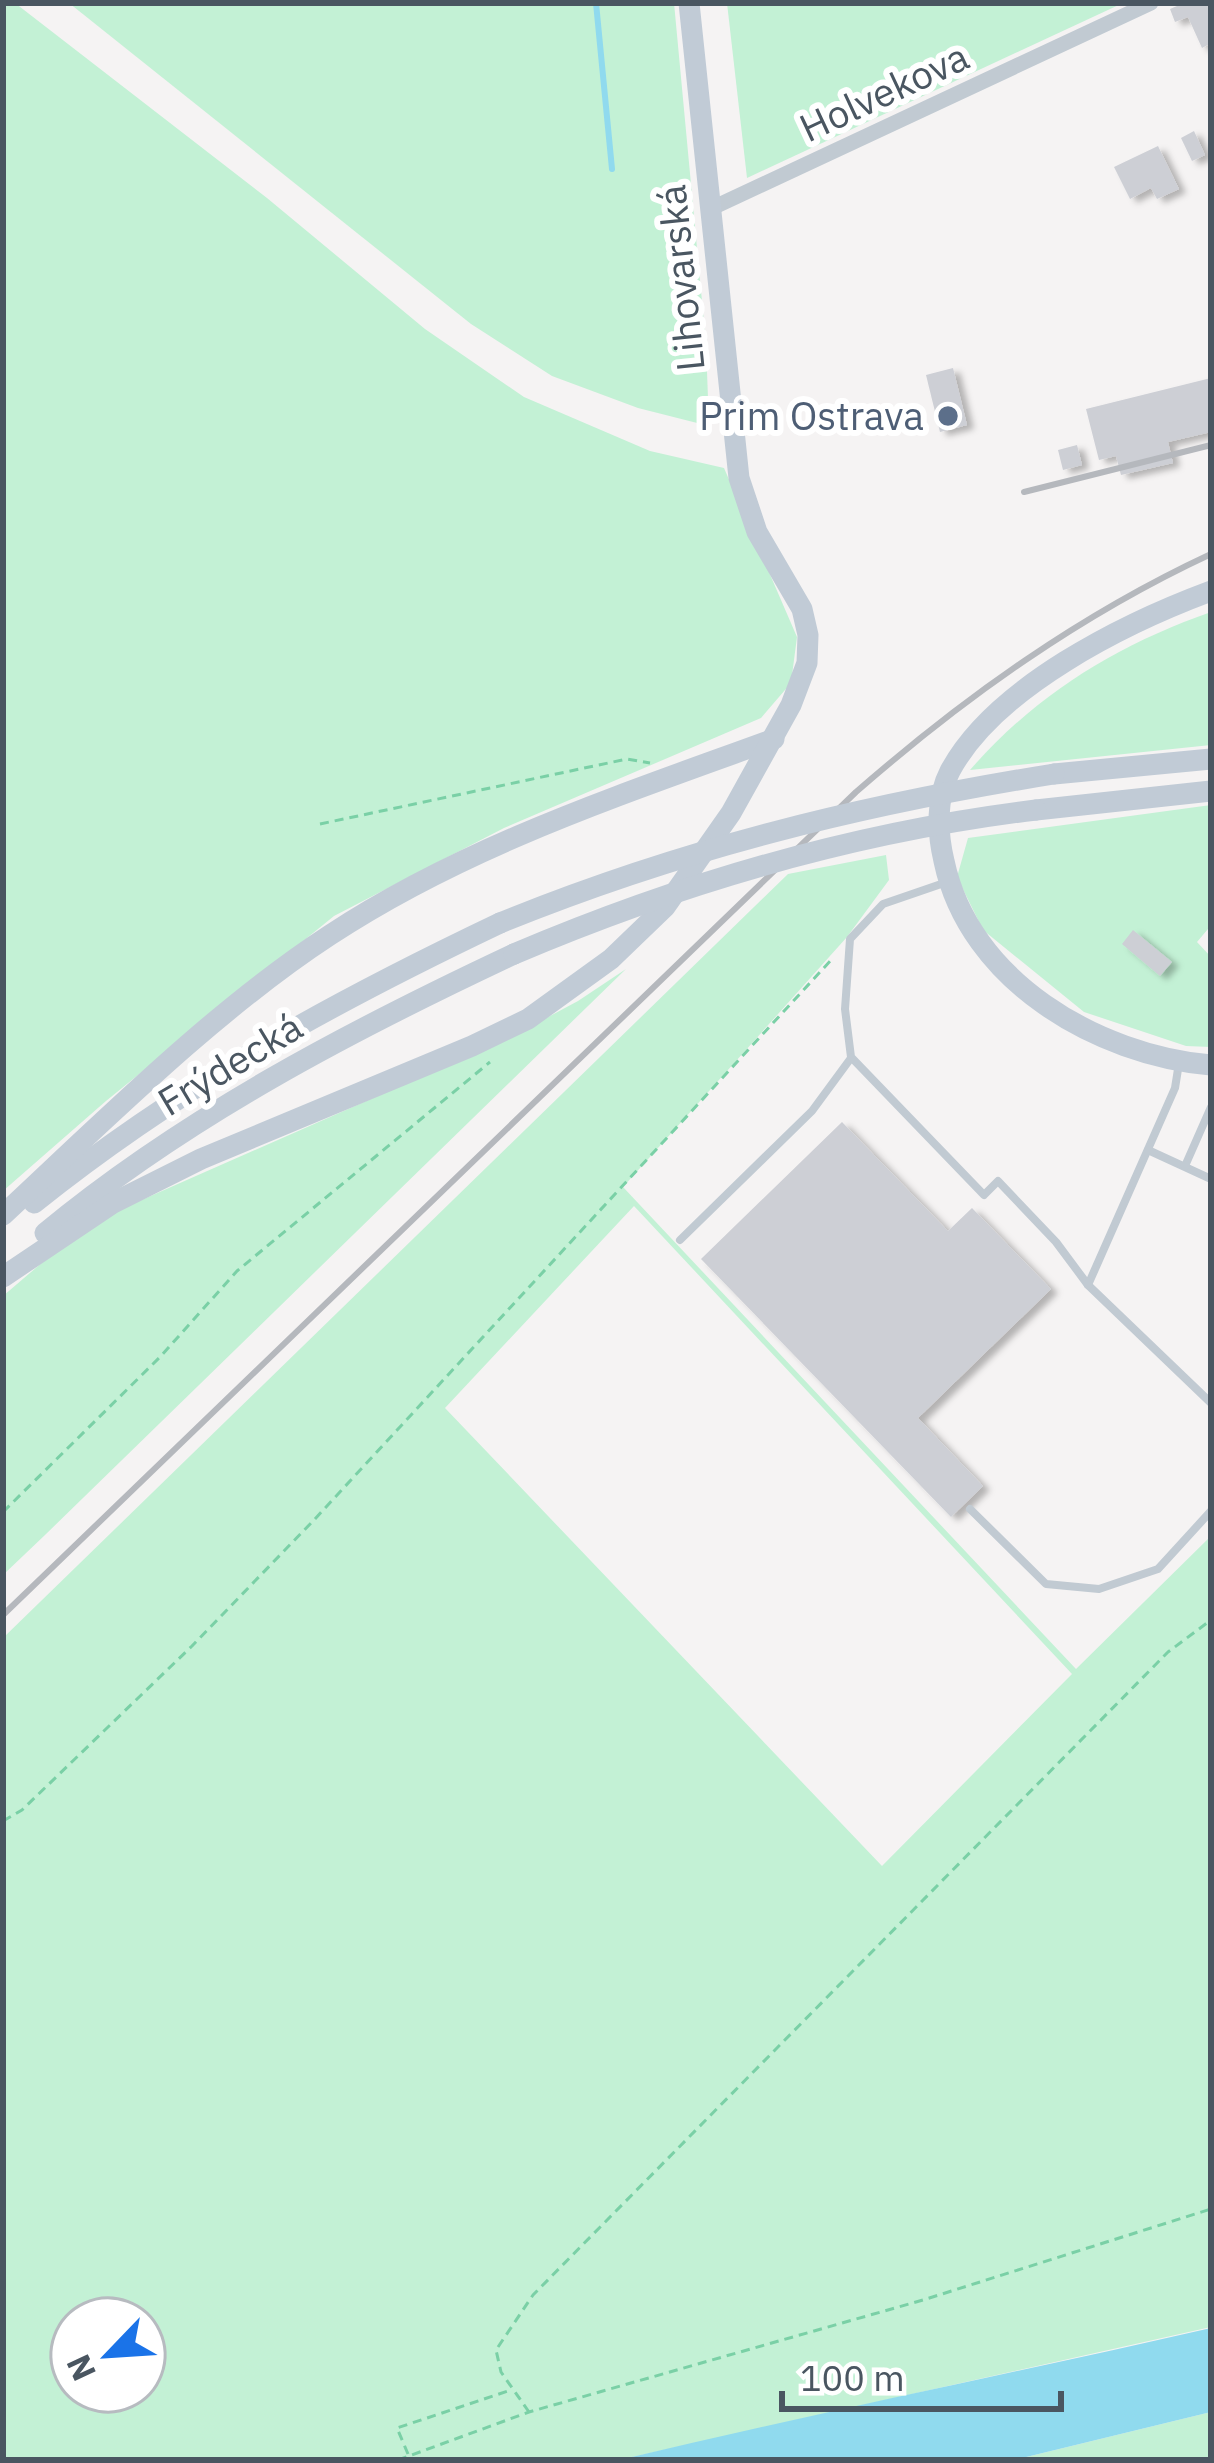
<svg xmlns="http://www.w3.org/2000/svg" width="1214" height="2463" font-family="'IBM Plex Sans',sans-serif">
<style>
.green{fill:#c3f1d5;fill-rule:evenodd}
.water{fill:#90daee}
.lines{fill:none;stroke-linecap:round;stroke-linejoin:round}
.stream{stroke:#90daee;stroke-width:6}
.building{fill:#cdcfd5;filter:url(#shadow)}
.path{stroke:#7ad0a6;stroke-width:3;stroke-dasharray:9 6;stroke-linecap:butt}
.lane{stroke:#c1cad2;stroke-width:8}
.street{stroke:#c1cad2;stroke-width:15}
.secondary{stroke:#c1cbd6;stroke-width:21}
.rail{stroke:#b5b8bd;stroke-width:6}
.secondary-bridge{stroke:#c1cbd6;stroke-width:21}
.service-dot{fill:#5c6f8a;stroke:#fff;stroke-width:4.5}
.labels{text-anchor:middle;stroke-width:12;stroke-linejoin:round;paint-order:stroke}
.street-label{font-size:39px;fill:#4a5661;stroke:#fff}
.service-label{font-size:39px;fill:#4e5e75;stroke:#fff;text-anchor:end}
</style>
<defs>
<filter id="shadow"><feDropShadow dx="7" dy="4" stdDeviation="3" flood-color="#0004"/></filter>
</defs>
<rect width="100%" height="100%" fill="#f5f3f3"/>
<!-- green -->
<g class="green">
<path d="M3,3H15L267,198L425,329L524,397L650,451L724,468L797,637L791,683L761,718L504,828L334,916L106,1101L3,1191Z"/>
<path d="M69,3H674L706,344L709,426L638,408L552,376L471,324Z"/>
<path d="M727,3H1123L747,178Z"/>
<path d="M1211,612V745L970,770C1036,694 1117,645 1211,612Z"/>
<path d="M1211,805V931L1208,929L1197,942L1211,957V1047L1186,1046L1084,1012L983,930L957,877L968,838Z"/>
<path d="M886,855L889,880L847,937L623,1187L1076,1669L1211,1536V2327L619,2460H3V1638L788,874ZM634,1206L1072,1674L882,1866L445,1408ZM72,2319H144V2391H72Z"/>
<path d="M626,969L45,1535L3,1575V1296L51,1255L112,1213L507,1039L578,1001Z"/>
<path d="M1211,2412V2460H1014Z"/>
</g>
<!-- water -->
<path class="water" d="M1211,2328V2412L1014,2460H619C816,2413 1014,2373 1211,2328Z"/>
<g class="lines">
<!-- stream -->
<path class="stream" d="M596,3L612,169"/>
</g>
<!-- building -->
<g class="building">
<path d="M1184,3H1211V43L1202,48L1188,17L1175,22L1170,9Z"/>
<path d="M1194,131L1205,155L1192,161L1181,138Z"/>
<path d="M1158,146L1179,189L1157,199L1151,188L1130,199L1114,167Z"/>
<path d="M953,368L967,425L940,432L926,375Z"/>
<path d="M1211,378V432L1168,442L1173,463L1121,475L1116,456L1099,460L1086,409Z"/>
<path d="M1077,445L1082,465L1063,470L1058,450Z"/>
<path d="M1133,930L1172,962L1160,976L1122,944Z"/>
<path d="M842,1122L948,1231L972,1208L1051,1289L918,1418L983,1486L951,1517L701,1259Z"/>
</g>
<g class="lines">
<!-- path -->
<g class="path">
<path d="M320,824L627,759L650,763"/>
<path d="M3,1512L161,1356L237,1271L490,1062"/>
<path d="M3,1821L22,1810L192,1646L314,1520L833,958"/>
<path d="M529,2412L501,2372L496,2350L533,2295L1168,1652L1211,1620"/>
<path d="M408,2454L397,2428L508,2391"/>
<path d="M398,2460L529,2412L923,2300L1211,2209"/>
</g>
<!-- lane -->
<g class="lane">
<path d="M947,882L883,904L850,939L845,1009L851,1057L984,1195L998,1181L1056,1242L1088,1285L1211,1403"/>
<path d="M1148,1150L1211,1179"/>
<path d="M1185,1166L1211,1107"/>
<path d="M680,1240L812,1111L851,1058"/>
<path d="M1088,1285L1175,1088L1179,1063"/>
<path d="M970,1509L1046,1584L1099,1589L1158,1569L1211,1511"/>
</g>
<!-- street -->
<path class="street" d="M710,209L1151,3"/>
<!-- secondary -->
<g class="secondary">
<path d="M1211,591C1125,623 995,687 950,771C936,798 937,832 944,861C969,981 1097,1055 1211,1065"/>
<path d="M1054,774L1211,759"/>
<path d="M1036,810L1211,791"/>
<path d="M34,1203C180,1086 332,1003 500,923"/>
<path d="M3,1215C104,1121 215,1010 330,935C467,845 621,795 774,739"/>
<path d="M45,1233C185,1117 350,1031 514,954"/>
<path d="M3,1277L113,1203L201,1159L472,1046L528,1019L611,959L665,907L731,813L791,705L807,663L808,635L802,609L757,532L739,478L689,3"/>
</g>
<!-- rail -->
<g class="rail">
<path d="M1024,492L1211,445"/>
<path d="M3,1615L856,792C965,697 1080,615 1211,554"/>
</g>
<!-- secondary-bridge -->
<g class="secondary-bridge">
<path d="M500,923C682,849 860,805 1054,774"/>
<path d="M514,954C681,883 854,832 1036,810"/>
</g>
</g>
<!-- markers -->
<circle class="service-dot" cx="948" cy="416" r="12"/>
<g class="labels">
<!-- street labels -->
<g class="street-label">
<text transform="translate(884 92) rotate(-25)" y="14">Holvekova</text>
<text transform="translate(681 278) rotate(-96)" y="14">Lihovarská</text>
<text transform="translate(230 1064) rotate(-31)" y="14">Frýdecká</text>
</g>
<!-- service labels -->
<g class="service-label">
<text x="924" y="430">Prim Ostrava</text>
</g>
</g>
<!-- border -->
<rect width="1214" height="2463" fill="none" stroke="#4a5661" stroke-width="12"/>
<!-- north arrow -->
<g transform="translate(108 2355) rotate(245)"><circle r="57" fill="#ffffff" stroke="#b7bbc0" stroke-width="3"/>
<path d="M0-9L21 45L0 30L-21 45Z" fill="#1a73e8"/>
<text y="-18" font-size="33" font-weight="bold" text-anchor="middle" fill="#4a5661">N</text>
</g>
<!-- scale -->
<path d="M782 2391v18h279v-18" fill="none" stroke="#4a5661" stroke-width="6"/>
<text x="800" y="2391" font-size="36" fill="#4a5661" stroke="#ffffff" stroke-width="9" paint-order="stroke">100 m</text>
</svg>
